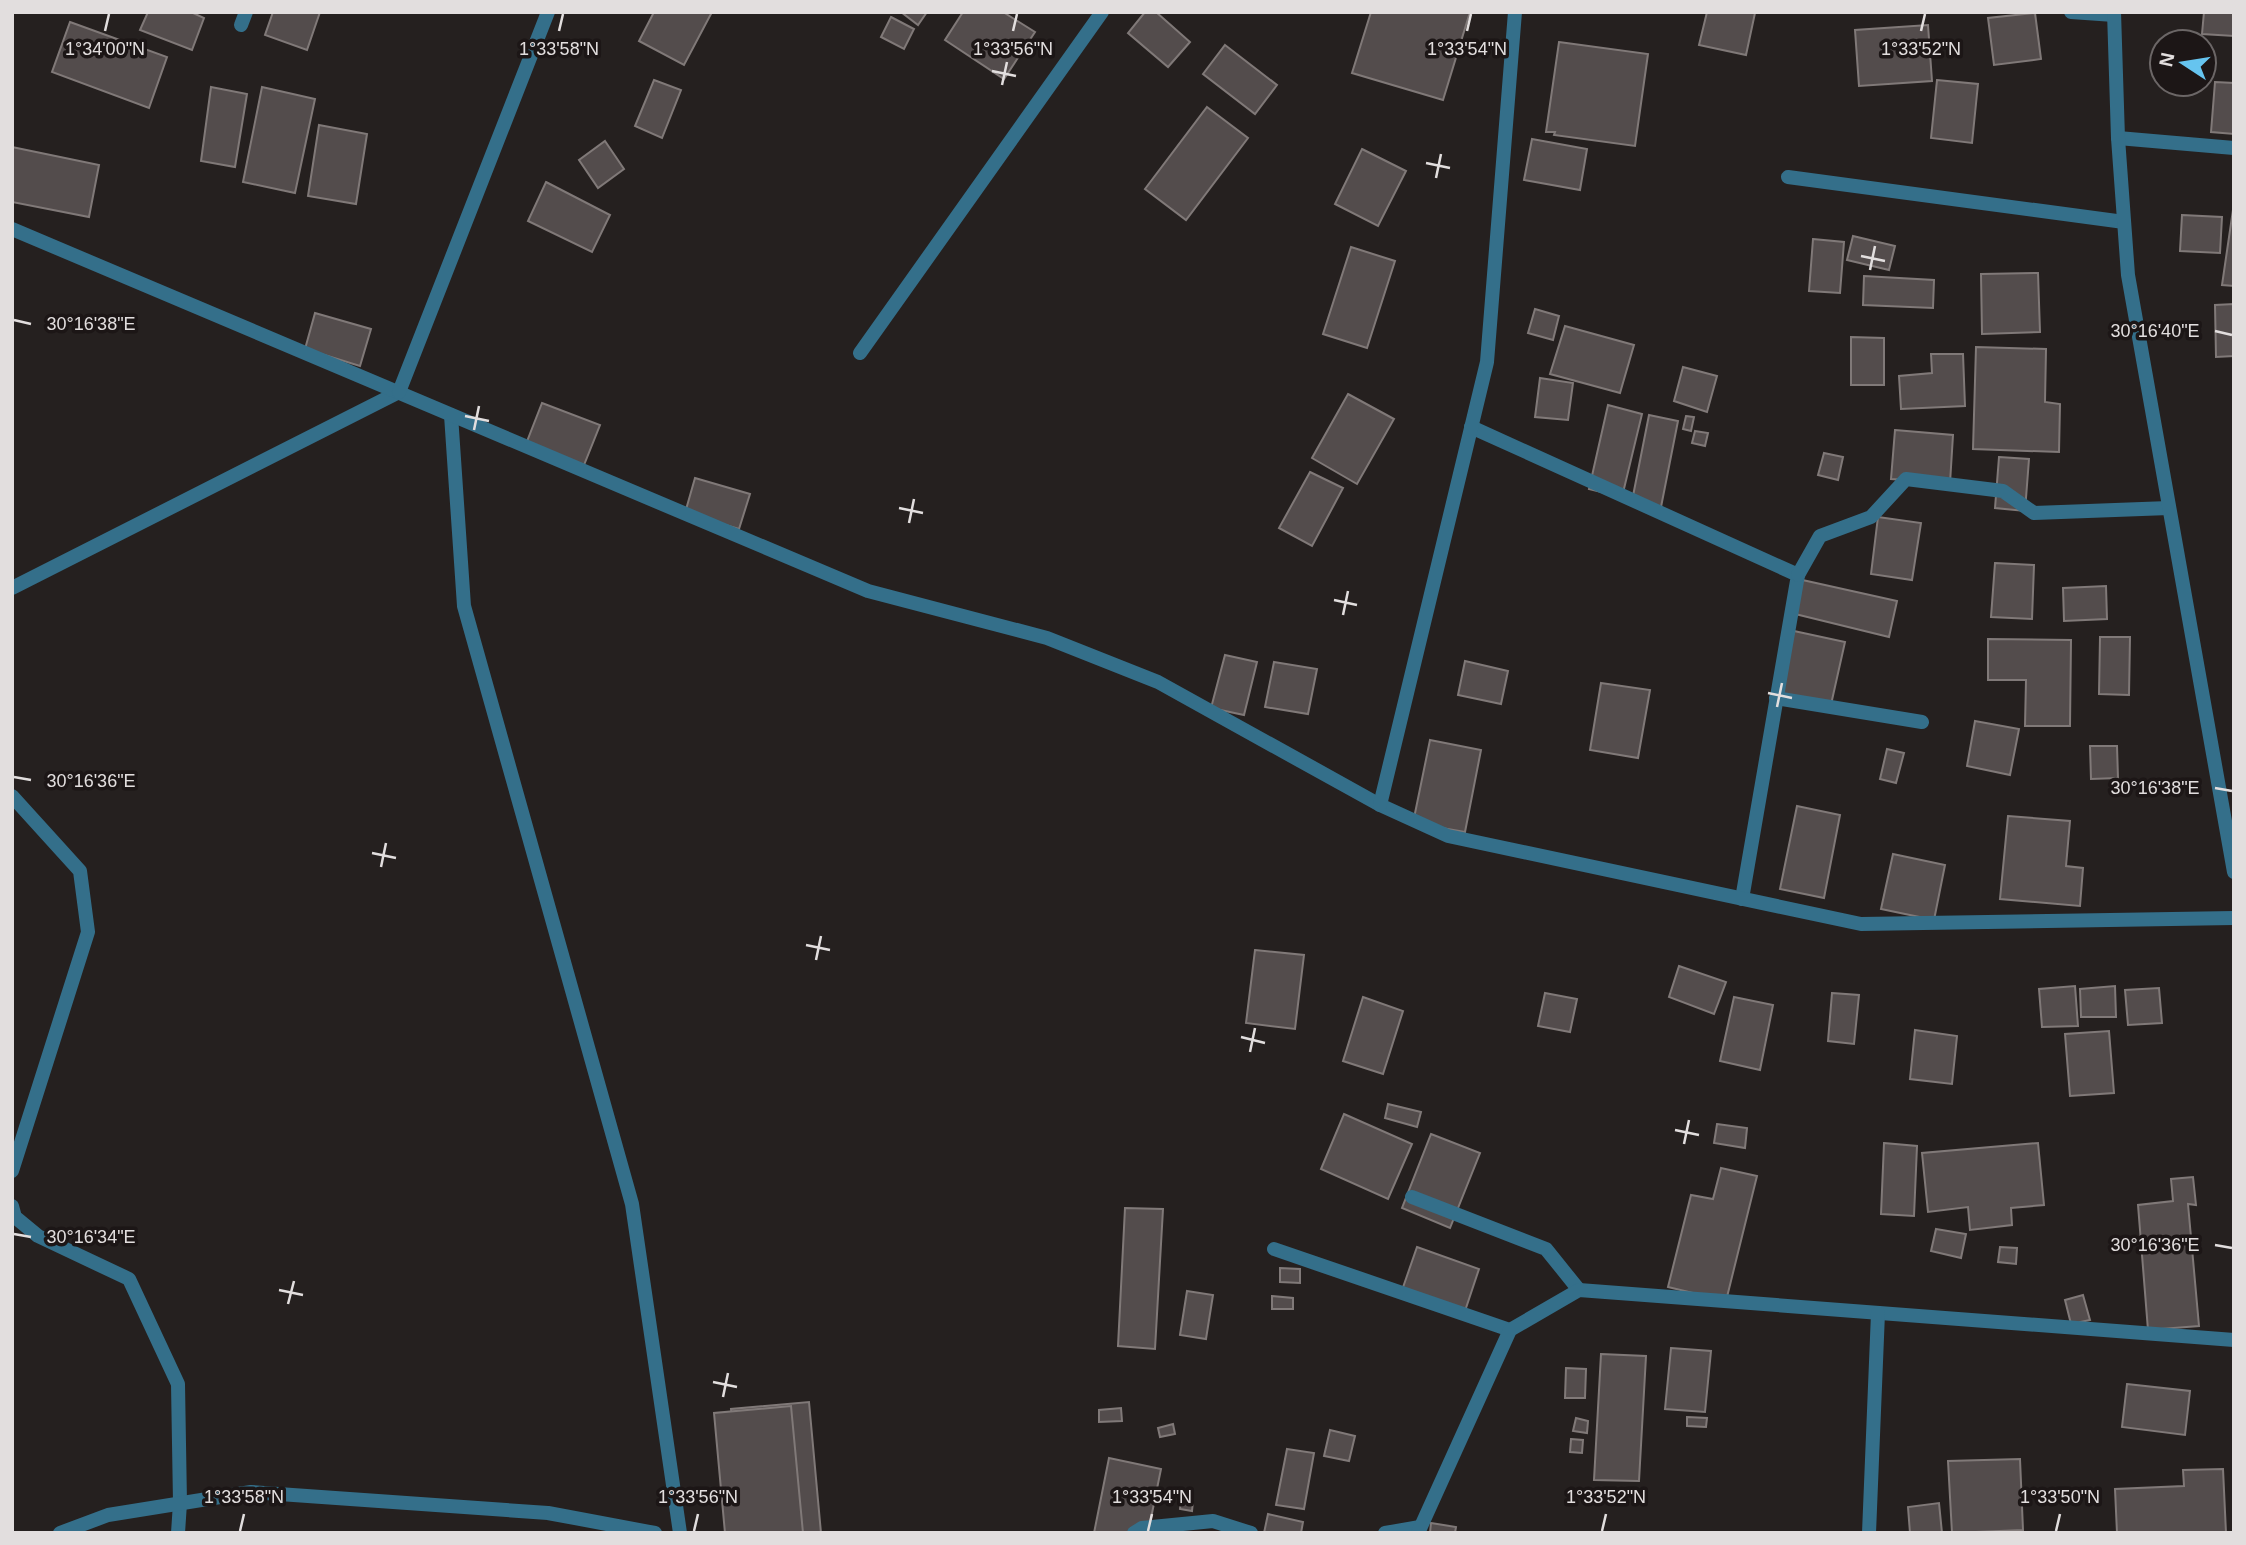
<svg xmlns="http://www.w3.org/2000/svg" width="2246" height="1545" font-family="Helvetica,sans-serif">
<style>
.building{fill:#534c4c;stroke:#807978;stroke-width:2}
.lines{fill:none;stroke-linecap:round;stroke-linejoin:round}
.service{stroke:#346f8a;stroke-width:14}
.minor{stroke:#346f8a;stroke-width:14}
.tertiary{stroke:#346f8a;stroke-width:14}
.ticks{fill:none;stroke:#e2dede;stroke-width:2.5}
.ticks-label{font-size:18px;text-anchor:middle;fill:#e2dede;stroke:#1c1616;stroke-width:7;stroke-linejoin:round;paint-order:stroke}
</style>
<rect width="100%" height="100%" fill="#25201f"/>
<!-- building -->
<g class="building">
<path d="M148,12H191L204,18L192,50L140,30Z"/>
<path d="M273,12H320L307,50L265,35Z"/>
<path d="M654,12H712L684,65L639,41Z"/>
<path d="M901,12H927L918,25Z"/>
<path d="M963,12H1003L1035,32L1004,79L945,40Z"/>
<path d="M1145,12H1156L1190,42L1168,67L1128,33Z"/>
<path d="M1371,12H1470L1443,100L1352,73Z"/>
<path d="M1707,12L1755,13L1746,55L1699,45Z"/>
<path d="M2204,12H2234V36L2202,34Z"/>
<path d="M2035,13L2041,59L1994,65L1988,18Z"/>
<path d="M891,17L914,29L904,49L881,37Z"/>
<path d="M70,22L167,57L149,108L52,72Z"/>
<path d="M1928,25L1932,81L1859,86L1855,30Z"/>
<path d="M1559,42L1648,54L1635,146L1554,135L1555,132H1546Z"/>
<path d="M1225,45L1277,85L1255,114L1203,74Z"/>
<path d="M654,80L681,90L662,138L635,126Z"/>
<path d="M1937,80L1978,84L1972,143L1931,138Z"/>
<path d="M2215,82L2234,83V134L2211,132Z"/>
<path d="M211,87L247,94L235,167L201,161Z"/>
<path d="M262,87L315,99L295,193L243,182Z"/>
<path d="M1207,107L1248,138L1186,220L1145,189Z"/>
<path d="M319,125L367,134L356,204L308,196Z"/>
<path d="M1532,139L1587,149L1580,190L1524,180Z"/>
<path d="M605,141L624,169L598,188L579,160Z"/>
<path d="M12,147L99,165L89,217L12,202Z"/>
<path d="M1362,149L1406,171L1378,226L1335,204Z"/>
<path d="M546,182L610,215L592,252L528,221Z"/>
<path d="M2234,203V286L2222,285Z"/>
<path d="M2182,215L2222,217L2220,253L2180,251Z"/>
<path d="M1853,236L1895,246L1889,270L1847,260Z"/>
<path d="M1813,239L1844,242L1840,293L1809,291Z"/>
<path d="M1351,247L1395,261L1367,348L1323,334Z"/>
<path d="M2038,273L2040,332L1982,334L1981,274Z"/>
<path d="M1864,276L1934,280L1933,308L1863,305Z"/>
<path d="M2234,304V356L2216,357L2215,305Z"/>
<path d="M1535,309L1559,316L1553,340L1528,333Z"/>
<path d="M315,313L371,329L360,366L305,349Z"/>
<path d="M1565,326L1634,345L1620,393L1550,374Z"/>
<path d="M1851,337L1884,338V385H1851Z"/>
<path d="M1976,347L2046,349L2045,402L2060,404L2059,452L1973,449Z"/>
<path d="M1931,354H1963L1965,406L1901,409L1899,376L1932,373Z"/>
<path d="M1683,367L1717,376L1707,412L1674,401Z"/>
<path d="M1540,378L1573,383L1568,420L1535,417Z"/>
<path d="M1348,394L1394,419L1357,484L1312,458Z"/>
<path d="M542,403L600,425L584,465L526,444Z"/>
<path d="M1608,405L1642,414L1622,497L1589,489Z"/>
<path d="M1649,415L1678,421L1661,507L1632,501Z"/>
<path d="M1686,416L1694,417L1691,431L1683,429Z"/>
<path d="M1895,430L1953,435L1950,483L1891,479Z"/>
<path d="M1695,431L1708,433L1705,446L1692,443Z"/>
<path d="M1824,453L1843,457L1838,480L1818,475Z"/>
<path d="M1999,457L2029,459L2025,511L1995,508Z"/>
<path d="M1310,472L1343,488L1312,546L1279,528Z"/>
<path d="M695,478L750,494L739,529L685,513Z"/>
<path d="M1878,517L1921,523L1912,580L1871,574Z"/>
<path d="M1995,563L2034,565L2032,619L1991,617Z"/>
<path d="M1798,579L1897,601L1889,637L1791,613Z"/>
<path d="M2106,586L2107,619L2064,621L2063,588Z"/>
<path d="M1794,631L1845,642L1830,709L1779,699Z"/>
<path d="M2100,637H2130L2129,695L2099,694Z"/>
<path d="M1988,639L2071,640L2070,726H2025L2026,680H1988Z"/>
<path d="M1225,655L1257,662L1244,715L1211,708Z"/>
<path d="M1465,661L1508,671L1501,704L1458,695Z"/>
<path d="M1274,662L1317,669L1308,714L1265,707Z"/>
<path d="M1601,683L1650,690L1638,758L1590,750Z"/>
<path d="M1975,721L2019,729L2010,775L1967,766Z"/>
<path d="M1430,740L1481,750L1465,832L1413,823Z"/>
<path d="M2090,746H2117L2118,778L2091,779Z"/>
<path d="M1887,749L1904,753L1896,783L1880,779Z"/>
<path d="M1797,806L1840,815L1824,898L1780,889Z"/>
<path d="M2008,816L2070,821L2066,866L2083,868L2080,906L2000,899Z"/>
<path d="M1893,854L1945,865L1934,920L1881,909Z"/>
<path d="M1255,950L1304,955L1295,1029L1246,1023Z"/>
<path d="M1679,966L1726,982L1714,1014L1669,997Z"/>
<path d="M2075,986L2078,1026L2042,1027L2039,989Z"/>
<path d="M2115,986L2116,1017H2081L2080,989Z"/>
<path d="M2159,988L2162,1023L2128,1025L2125,990Z"/>
<path d="M1545,993L1577,999L1570,1032L1538,1026Z"/>
<path d="M1832,993L1859,995L1854,1044L1828,1041Z"/>
<path d="M1363,997L1403,1011L1383,1074L1343,1061Z"/>
<path d="M1734,997L1773,1005L1760,1070L1720,1061Z"/>
<path d="M1915,1030L1957,1036L1952,1084L1910,1079Z"/>
<path d="M2109,1031L2114,1093L2070,1096L2065,1034Z"/>
<path d="M1388,1104L1421,1112L1417,1127L1385,1118Z"/>
<path d="M1344,1114L1412,1144L1388,1199L1321,1169Z"/>
<path d="M1717,1124L1747,1128L1745,1148L1714,1143Z"/>
<path d="M1431,1134L1480,1153L1450,1228L1402,1208Z"/>
<path d="M1884,1143L1917,1146L1914,1216L1881,1214Z"/>
<path d="M2038,1143L2044,1205L2011,1208L2012,1225L1970,1230L1968,1207L1928,1212L1922,1153Z"/>
<path d="M1721,1168L1757,1176L1726,1301L1668,1287L1691,1195L1713,1199Z"/>
<path d="M2193,1177L2196,1205L2188,1204L2199,1326L2148,1330L2138,1205L2173,1201L2171,1179Z"/>
<path d="M1125,1208L1163,1209L1155,1349L1118,1346Z"/>
<path d="M1936,1229L1966,1234L1961,1258L1931,1251Z"/>
<path d="M1417,1247L1479,1269L1463,1317L1400,1296Z"/>
<path d="M2000,1247L2017,1248L2016,1264L1998,1262Z"/>
<path d="M1280,1268L1300,1269V1283L1280,1282Z"/>
<path d="M1187,1291L1213,1295L1206,1339L1180,1335Z"/>
<path d="M2083,1295L2090,1320L2071,1324L2065,1300Z"/>
<path d="M1272,1296L1293,1298V1309H1272Z"/>
<path d="M1671,1348L1711,1351L1705,1412L1665,1409Z"/>
<path d="M1601,1354L1646,1356L1639,1481L1594,1480Z"/>
<path d="M1566,1368L1586,1369L1585,1398H1565Z"/>
<path d="M2127,1384L2190,1391L2185,1435L2122,1427Z"/>
<path d="M809,1402L821,1533H743L731,1409Z"/>
<path d="M791,1406L803,1533H725L714,1413Z"/>
<path d="M1121,1408L1122,1421L1099,1422V1410Z"/>
<path d="M1687,1417L1707,1418L1706,1427L1687,1426Z"/>
<path d="M1576,1418L1588,1421L1587,1433L1573,1431Z"/>
<path d="M1173,1424L1175,1434L1160,1437L1158,1428Z"/>
<path d="M1330,1430L1355,1436L1349,1461L1324,1456Z"/>
<path d="M1571,1439L1583,1440L1582,1453L1570,1452Z"/>
<path d="M1287,1449L1314,1453L1304,1509L1276,1505Z"/>
<path d="M1109,1458L1161,1469L1148,1533H1094Z"/>
<path d="M2020,1459L2023,1530L1952,1533L1948,1461Z"/>
<path d="M2223,1469L2226,1533H2117L2115,1489L2184,1486L2183,1470Z"/>
<path d="M1181,1499L1193,1501L1192,1511L1180,1509Z"/>
<path d="M1939,1503L1942,1533H1910L1908,1507Z"/>
<path d="M1268,1514L1303,1522L1301,1533H1264Z"/>
<path d="M1431,1523L1456,1527L1455,1533H1430Z"/>
</g>
<g class="lines">
<!-- service -->
<g class="service">
<path d="M2071,12L2114,15"/>
<path d="M241,25L246,12"/>
<path d="M1788,177L2124,222"/>
<path d="M860,353L1102,12"/>
<path d="M451,415L464,606L632,1204L680,1533"/>
<path d="M1471,427L1798,575L1742,899"/>
<path d="M1798,575L1820,536L1871,517L1906,479L2003,491L2034,513L2169,508"/>
<path d="M12,588L399,392"/>
<path d="M1776,698L1922,722"/>
<path d="M12,796L80,871L88,932L12,1171"/>
<path d="M1412,1197L1546,1249L1579,1290"/>
<path d="M12,1206L15,1217L38,1236L129,1279L178,1384L180,1503L178,1533"/>
<path d="M1274,1249L1510,1330"/>
<path d="M60,1533L108,1515L251,1492L548,1513L655,1533"/>
<path d="M1134,1533L1142,1528L1213,1521L1251,1533"/>
<path d="M1385,1533L1420,1527"/>
</g>
<!-- minor -->
<g class="minor">
<path d="M2118,138L2234,148"/>
<path d="M12,229L868,591L1047,638L1158,682L1380,805L1448,836L1861,924L2234,918"/>
<path d="M399,392L548,12"/>
<path d="M1380,805L1487,362L1515,12"/>
<path d="M1418,1533L1510,1330L1579,1290L2234,1340"/>
<path d="M1869,1533L1878,1313"/>
</g>
<!-- tertiary -->
<path class="tertiary" d="M2114,12L2118,138L2128,275L2234,872"/>
</g>
<!-- ticks -->
<path class="ticks" d="M105,31L109,14M559,31L563,14M1013,31L1017,14M1467,31L1471,14M1921,31L1925,14M992,71L1016,76M1002,85L1007,62M1426,163L1450,168M1436,178L1441,154M1861,256L1885,261M1870,270L1875,246M14,320L31,324M2215,331L2232,335M465,416L489,421M474,430L479,406M899,508L923,513M909,523L914,499M1334,600L1357,605M1343,615L1348,591M1768,693L1792,698M1777,707L1782,683M14,777L31,780M2215,788L2232,791M372,853L396,858M381,867L386,843M806,945L830,950M816,960L821,936M1241,1037L1265,1043M1250,1052L1255,1028M1675,1130L1699,1135M1684,1144L1689,1120M14,1234L31,1237M2215,1245L2232,1248M279,1290L303,1295M288,1304L294,1281M713,1382L737,1387M723,1397L728,1373M240,1531L244,1514M694,1531L698,1514M1148,1531L1152,1514M1602,1531L1606,1514M2056,1531L2060,1514"/>
<g class="ticks-label">
<text x="105" y="55">1°34'00"N</text>
<text x="559" y="55">1°33'58"N</text>
<text x="1013" y="55">1°33'56"N</text>
<text x="1467" y="55">1°33'54"N</text>
<text x="1921" y="55">1°33'52"N</text>
<text x="91" y="330">30°16'38"E</text>
<text x="2155" y="337">30°16'40"E</text>
<text x="91" y="787">30°16'36"E</text>
<text x="2155" y="794">30°16'38"E</text>
<text x="91" y="1243">30°16'34"E</text>
<text x="2155" y="1251">30°16'36"E</text>
<text x="244" y="1503">1°33'58"N</text>
<text x="698" y="1503">1°33'56"N</text>
<text x="1152" y="1503">1°33'54"N</text>
<text x="1606" y="1503">1°33'52"N</text>
<text x="2060" y="1503">1°33'50"N</text>
</g>
<!-- border -->
<rect width="2246" height="1545" fill="none" stroke="#e2dede" stroke-width="28"/>
<!-- north arrow -->
<g transform="translate(2183 63) rotate(282)"><circle r="33" fill="#1c1616" stroke="#6b6666" stroke-width="2"/>
<path d="M0-5L12 26L0 18L-12 26Z" fill="#66c4ef"/>
<text y="-10" font-size="19" font-weight="bold" text-anchor="middle" fill="#e2dede">N</text>
</g>
</svg>
